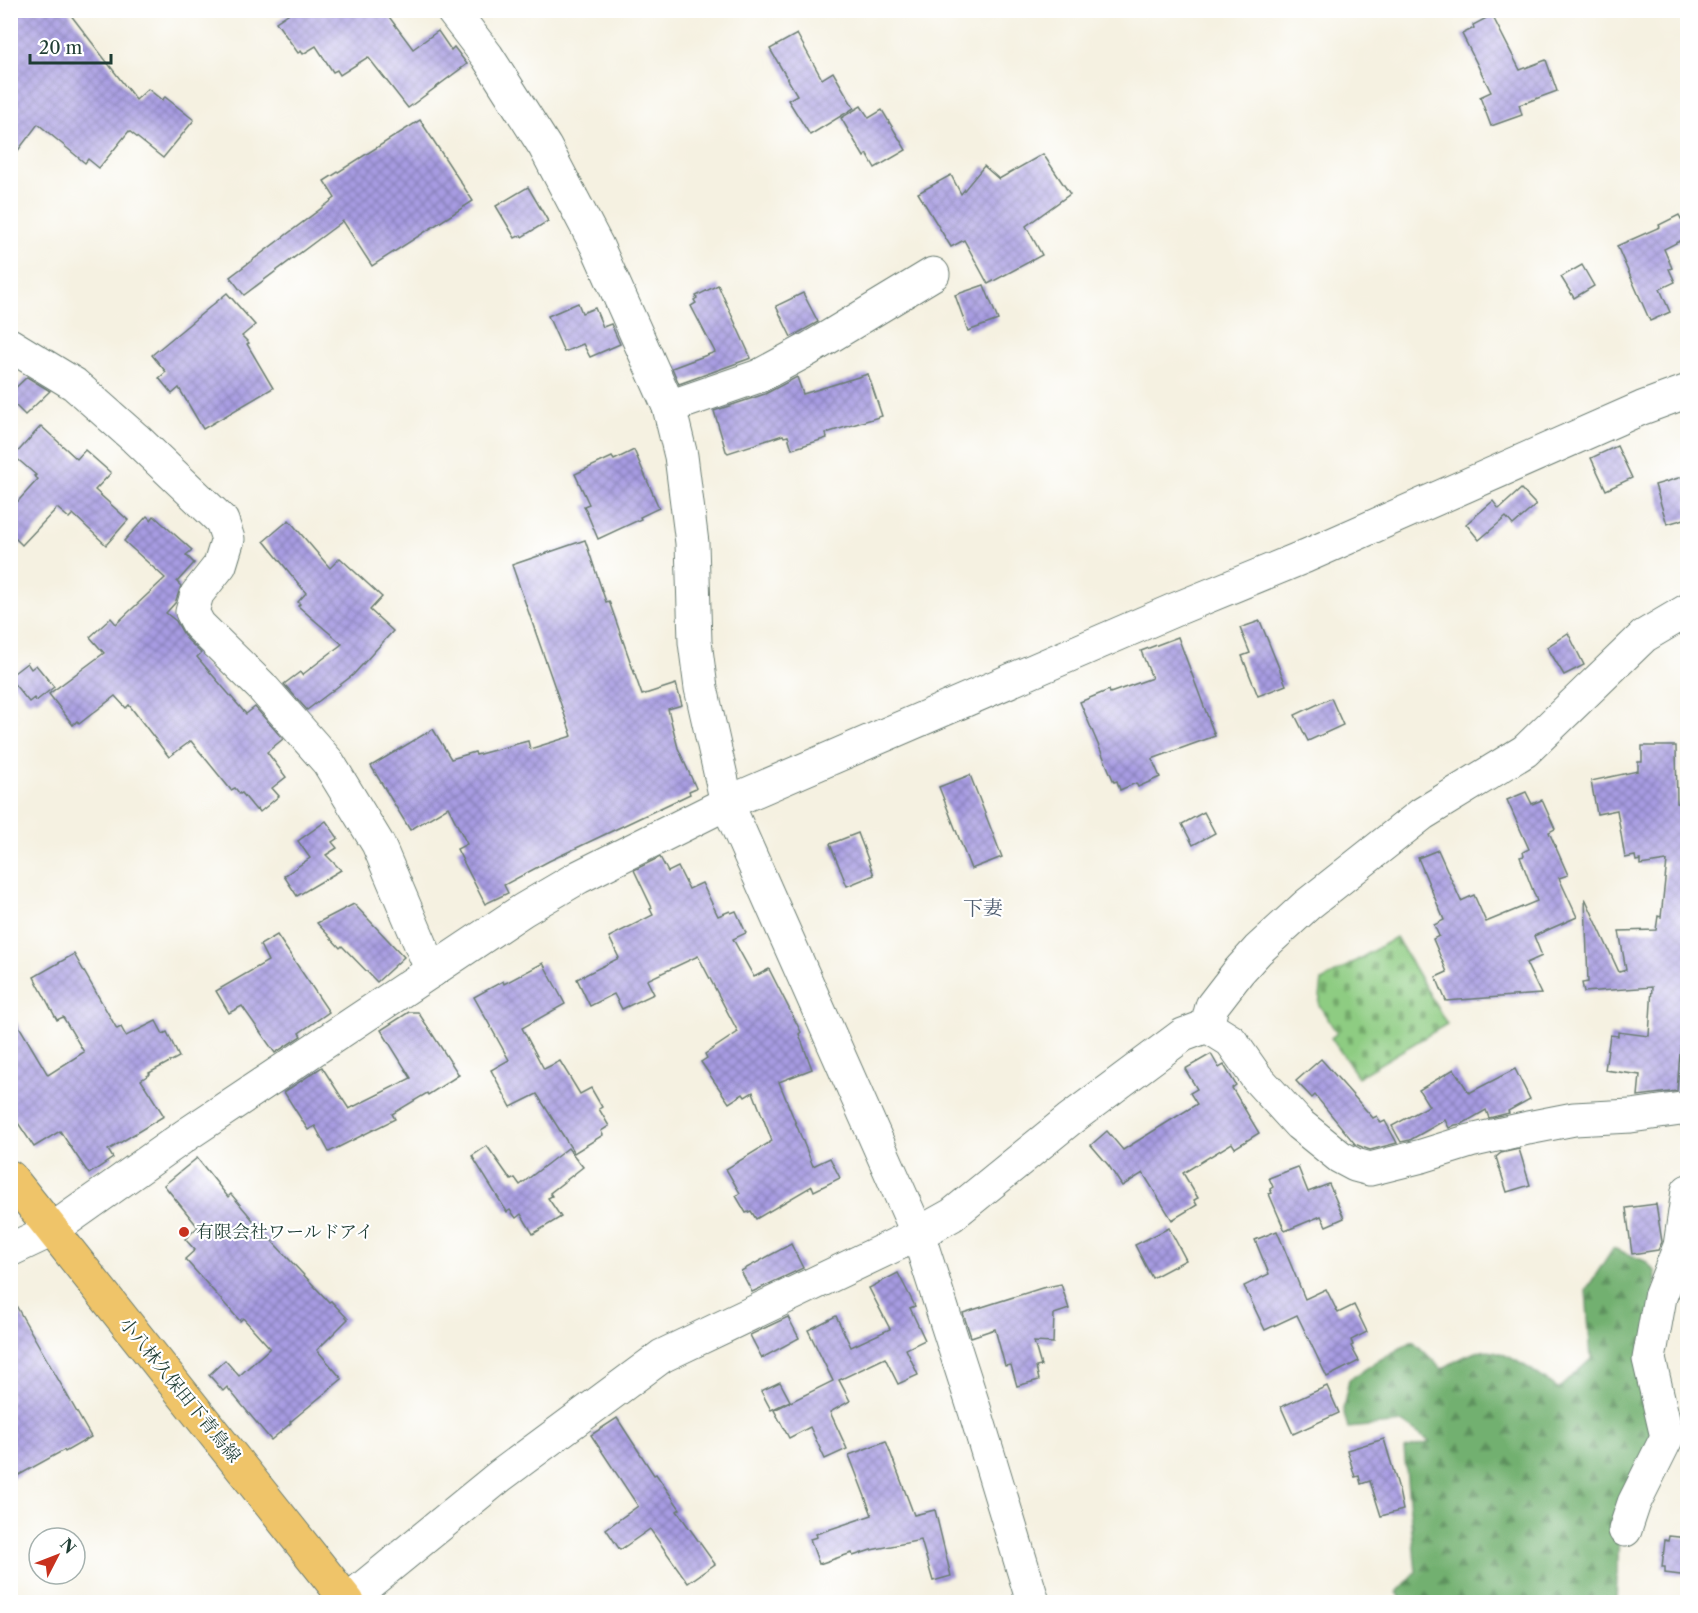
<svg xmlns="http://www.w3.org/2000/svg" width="1698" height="1613" font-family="'Libre Caslon Text','Noto Serif JP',serif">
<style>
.forest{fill:url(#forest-firs);stroke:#487652;stroke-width:1.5}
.cemetery{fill:url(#cemetery-stones);stroke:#56845b;stroke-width:1.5}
.building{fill:url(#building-cross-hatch)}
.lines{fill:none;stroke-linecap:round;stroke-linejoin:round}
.minor-casing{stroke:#6a7c71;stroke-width:35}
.major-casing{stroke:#6a7c71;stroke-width:35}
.minor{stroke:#fff;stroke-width:33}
.major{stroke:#efc469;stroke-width:33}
.poi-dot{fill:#c8321e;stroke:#fff;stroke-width:2}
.labels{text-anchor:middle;stroke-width:4.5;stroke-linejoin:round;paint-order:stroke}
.poi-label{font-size:18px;fill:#1f3d34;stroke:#fff;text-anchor:start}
.street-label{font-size:18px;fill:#1f3d34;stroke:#fff}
.neighbourhood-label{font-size:20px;fill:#4f5e71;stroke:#fff}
</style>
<defs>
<pattern id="forest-firs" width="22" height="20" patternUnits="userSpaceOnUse" patternTransform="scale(1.5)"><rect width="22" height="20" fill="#72b070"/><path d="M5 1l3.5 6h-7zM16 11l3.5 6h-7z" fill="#5d905d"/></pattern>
<pattern id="cemetery-stones" width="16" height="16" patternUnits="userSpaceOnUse" patternTransform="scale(1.5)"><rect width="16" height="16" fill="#8ecc82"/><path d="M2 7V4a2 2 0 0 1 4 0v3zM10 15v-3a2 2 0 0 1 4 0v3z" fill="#73a76b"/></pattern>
<pattern id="building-cross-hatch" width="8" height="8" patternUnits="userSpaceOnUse" patternTransform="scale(1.5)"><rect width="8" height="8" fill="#a79be2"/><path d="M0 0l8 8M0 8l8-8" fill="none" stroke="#8780b8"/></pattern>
</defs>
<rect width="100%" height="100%" fill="#fff"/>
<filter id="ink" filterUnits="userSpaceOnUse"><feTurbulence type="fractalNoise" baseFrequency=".0167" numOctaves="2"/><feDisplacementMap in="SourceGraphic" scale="12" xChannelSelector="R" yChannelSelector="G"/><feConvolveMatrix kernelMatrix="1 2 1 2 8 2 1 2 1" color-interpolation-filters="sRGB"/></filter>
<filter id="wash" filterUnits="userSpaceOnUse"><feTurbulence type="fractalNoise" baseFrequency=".008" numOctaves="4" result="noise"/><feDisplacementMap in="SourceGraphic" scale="24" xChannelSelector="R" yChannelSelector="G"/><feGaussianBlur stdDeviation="1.35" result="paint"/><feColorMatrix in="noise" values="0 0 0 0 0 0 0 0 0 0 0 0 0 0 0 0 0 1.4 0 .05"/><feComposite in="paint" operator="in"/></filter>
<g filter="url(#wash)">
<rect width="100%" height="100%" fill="#f5f1e1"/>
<!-- forest -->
<path class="forest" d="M1613,1248L1645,1261L1656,1272L1651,1439L1619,1535L1616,1602H1403L1397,1592L1416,1572L1404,1449L1430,1442L1403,1423L1348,1428L1343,1409L1349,1380L1376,1362L1413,1341L1442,1369C1455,1361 1478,1347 1494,1351C1517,1358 1539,1375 1558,1389L1591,1359L1586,1290Z"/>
<!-- cemetery -->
<path class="cemetery" d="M1396,937L1447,1024L1358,1077L1331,1038L1337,1033L1319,1005L1322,981Z"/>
<g id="blocks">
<!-- building -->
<g class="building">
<path d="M10,10H67L136,100L148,89L162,100L165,97L194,120L163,158L129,131L99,168L88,159L85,163L38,124L10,161Z"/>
<path d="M294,10H384L413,49L438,31L451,50L454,47L467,64L408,108L368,57L340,75L337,70L333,72L316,46L303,54L301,51L298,53L276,22Z"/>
<path d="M1492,15L1520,70L1546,60L1557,91L1519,105L1522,115L1491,126L1480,97L1491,92L1462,34L1474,28L1473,25Z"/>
<path d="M797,34L822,79L833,72L854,108L810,135L788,100L797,95L770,49Z"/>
<path d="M861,106L869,118L882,110L906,150L875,168L867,154L864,157L841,118Z"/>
<path d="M420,120L473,201L372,266L343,221L244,295L230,277L335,198L324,181Z"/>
<path d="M1043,154L1070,194L1026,226L1042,255L988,284L964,240L951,247L918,193L951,175L961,194L984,166L999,179Z"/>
<path d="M528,187L548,221L522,237L521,235L515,238L496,206Z"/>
<path d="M1679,215L1688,232V237L1664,249L1672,268L1669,269L1675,282L1660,289L1670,312L1650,321L1617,246L1660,227L1659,225Z"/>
<path d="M1582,265L1594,286L1574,298L1561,277Z"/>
<path d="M718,285L751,358L679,384L672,368L715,352L691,306L696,303L694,300L697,298L696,296Z"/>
<path d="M984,285L998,320L968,331L955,295Z"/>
<path d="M227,293L255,325L242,336L249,343L247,344L273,388L203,429L179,388L172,394L159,378L166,372L152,355Z"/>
<path d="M803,293L818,322L791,337L776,306Z"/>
<path d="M578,303L582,313L595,308L603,327L611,324L620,344L590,357L583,344L564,352L548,316Z"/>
<path d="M868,374L882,416L826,433L827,438L792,449L788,436L784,437L783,435L728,453L726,451L714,411L765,394L797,377L803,394Z"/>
<path d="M27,377L50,391L25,415L10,400V393Z"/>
<path d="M41,426L77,459L85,450L111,473L95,490L128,520L106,545L73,514L69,518L57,508L22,545L10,533V510L38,479L34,476L36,475L14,456Z"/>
<path d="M1617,446L1632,478L1606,490L1591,458Z"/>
<path d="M634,450L659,508L640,517L641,519L598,539L584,506L589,504L575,474L612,457L614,460Z"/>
<path d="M1682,477L1683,479L1688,478V518L1667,524L1655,485Z"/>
<path d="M1521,489L1536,505L1513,525L1506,517L1479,540L1466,524L1493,501L1499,509Z"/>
<path d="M147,516L151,520L154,516L192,550L186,555L194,563L177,582L181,586L175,603L166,613L176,621L186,638L201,653L197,657L246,714L255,707L283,739L267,752L286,777L272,788L279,796L260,812L258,809L256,810L242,793L240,794L235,788L231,790L191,741L169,757L129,705L126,708L115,696L79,724L77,721L73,725L49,694L104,653L90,637L111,618L116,624L165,578L124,541Z"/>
<path d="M289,520L330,568L340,558L382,597L370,610L393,631L353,675L307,710L284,684L300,672L302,675L342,644L298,606L300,604L298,602L306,593L264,541Z"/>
<path d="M585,540L606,602L609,601L642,695L676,684L682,705L668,709L678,748L696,788L689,791L690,794L549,861L504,885L508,893L485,904L457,849L467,844L448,807L410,830L371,766L433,729L451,759L475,752L476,755L528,741L530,749L572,736L512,565Z"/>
<path d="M1260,621L1286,685L1258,696L1242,656L1250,653L1240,628Z"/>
<path d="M1568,633L1584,665L1564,675L1547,647Z"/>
<path d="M1178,637L1215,736L1152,759L1160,777L1138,787L1136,783L1120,790L1117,781L1114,782L1080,702L1109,690L1110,693L1152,678L1141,651Z"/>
<path d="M27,663L31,669L36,665L54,687L36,701L34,698L29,702L10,679V676Z"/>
<path d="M1331,698L1343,725L1308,741L1295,715Z"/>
<path d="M1642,746H1676L1677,803L1688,804V954L1677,1091L1638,1096L1640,1075L1605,1070L1610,1035L1618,1036V1032L1649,1036L1652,987L1584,992L1582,983L1588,982L1585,898L1619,972L1626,970L1619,931L1656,930L1658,916L1661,917L1667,861L1640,865V860L1636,861L1635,856L1625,858L1617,810L1597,814L1591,781L1638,771V762H1642Z"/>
<path d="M970,775L1002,857L971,869L939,787Z"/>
<path d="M1526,792L1532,804L1542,800L1555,829L1549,832L1568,875L1559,878L1577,917L1534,936L1542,956L1526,963L1541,994L1446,1001L1436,977L1447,972L1433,939L1439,936L1434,925L1444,920L1418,858L1438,850L1461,901L1474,895L1486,922L1537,901L1520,857L1524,856L1523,852L1529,849L1507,800Z"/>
<path d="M1204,812L1215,833L1193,845L1182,824Z"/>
<path d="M326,821L338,838L332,842L337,848L326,855L341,870L297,896L284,876L310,858L298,841Z"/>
<path d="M858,833L874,875L847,886L830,844Z"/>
<path d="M660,857L668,872L678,867L689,889L702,883L718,916L730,911L731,913L736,911L746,933L733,939L754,977L769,969L801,1032L799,1034L812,1069L779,1082L813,1166L830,1158L840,1178L814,1191L812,1186L756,1219L751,1211L746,1213L736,1196L740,1193L726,1169L772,1141L753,1092L745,1097L743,1094L729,1103L701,1062L707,1058L705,1054L738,1032L698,956L647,980L654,994L622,1009L614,994L590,1006L577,979L619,958L609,937L653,915L650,909L652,908L634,870Z"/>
<path d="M354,904L404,957L377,982L342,946L340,948L317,923Z"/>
<path d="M277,935L329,1012L299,1033L301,1036L275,1053L242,1006L229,1013L216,991L268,961L260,945Z"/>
<path d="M74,954L117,1029L121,1027L126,1036L156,1021L163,1034L167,1032L179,1057L149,1073L150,1074L141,1080L164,1116L108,1150L113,1158L89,1174L60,1131L34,1147L10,1111V1011L48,1075L84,1052L63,1017L57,1020L34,977Z"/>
<path d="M543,963L565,1004L522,1028L544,1069L560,1061L580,1094L591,1088L602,1107L599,1109L609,1126L601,1131L603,1135L574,1153L537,1094L511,1107L491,1070L509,1060L474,997L503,981L504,984Z"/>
<path d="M409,1012H418L459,1075L428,1095L427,1093L392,1114L395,1119L329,1152L315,1126L308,1130L284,1092L322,1067L349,1109L411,1078L381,1030Z"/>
<path d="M1211,1054L1219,1068L1224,1065L1236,1085L1232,1088L1259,1133L1235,1148L1232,1143L1183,1173L1198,1198L1194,1200L1197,1205L1172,1220L1143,1173L1122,1186L1109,1166L1091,1145L1107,1131L1123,1150L1197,1104L1190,1093L1197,1089L1185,1069Z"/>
<path d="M1321,1059L1373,1118L1377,1116L1381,1123L1385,1121L1397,1143L1370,1150L1362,1147L1355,1144L1315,1095L1312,1098L1296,1081Z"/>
<path d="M1454,1069L1469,1093L1515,1069L1530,1099L1508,1111L1509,1113L1489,1118L1486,1110L1462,1124L1455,1125L1449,1128L1445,1120L1410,1140L1401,1142L1392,1126L1429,1106L1419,1090Z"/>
<path d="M487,1146L511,1180L515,1178L520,1185L568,1148L583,1167L550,1193L552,1196L548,1198L561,1217L533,1234L521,1214L516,1218L510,1210L507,1212L472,1156Z"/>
<path d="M1519,1149L1530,1185L1507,1192L1496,1157L1501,1153Z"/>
<path d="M197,1158L228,1197L231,1194L258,1226L329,1302L331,1301L348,1319L317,1350L342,1379L290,1422L291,1423L271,1440L227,1387L223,1391L209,1375L225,1360L239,1376L270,1348L243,1318L240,1321L185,1259L195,1250L185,1239L198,1227L164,1185Z"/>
<path d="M1298,1167L1308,1192L1329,1184L1344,1218L1326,1226L1321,1216L1285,1231L1269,1194L1272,1193L1270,1189L1273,1187L1269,1178Z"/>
<path d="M1656,1204L1662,1242L1658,1250L1632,1254L1626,1208Z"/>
<path d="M1169,1228L1186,1260L1152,1278L1135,1245Z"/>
<path d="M1277,1231L1305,1299L1326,1289L1338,1313L1354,1305L1367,1332L1351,1340L1353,1345L1351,1346L1359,1361L1327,1377L1297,1315L1265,1330L1244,1286L1269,1274L1255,1240Z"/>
<path d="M791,1244L803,1268L752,1292L741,1271Z"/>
<path d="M898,1273L915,1306L910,1308L925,1340L906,1349L918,1375L898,1384L885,1358L839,1380L850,1401L830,1412L847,1449L825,1459L810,1427L789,1438L774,1410L833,1381L808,1330L836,1316L851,1347L890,1329L869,1288Z"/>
<path d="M1061,1284L1069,1309L1054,1314L1053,1343L1034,1342L1041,1366L1036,1367L1039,1380L1017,1386L1011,1365L1005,1366L995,1329L971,1337L963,1313L1042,1288Z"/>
<path d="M10,1295L91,1437L65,1452L64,1450L10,1480Z"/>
<path d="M788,1317L799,1338L762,1358L750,1335Z"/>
<path d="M780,1382L790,1401L771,1410L761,1391Z"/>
<path d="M1327,1386L1339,1413L1293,1434L1281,1407Z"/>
<path d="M617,1418L654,1475L656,1474L680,1509L677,1511L715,1564L688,1583L650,1529L620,1550L606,1529L638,1506L591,1435Z"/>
<path d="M1384,1439L1398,1486L1403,1510L1381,1516L1370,1481L1361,1484L1359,1476L1355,1477L1347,1450Z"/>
<path d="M886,1441L914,1515L935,1510L951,1576L933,1581L921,1540L871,1550L853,1556L852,1553L819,1564L810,1539L817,1537L816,1534L872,1515L849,1455Z"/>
<path d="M1669,1536L1688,1538V1576L1665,1573V1567H1662L1665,1540L1668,1541Z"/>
</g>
</g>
</g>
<g filter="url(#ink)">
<use href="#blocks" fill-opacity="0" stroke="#6a7c71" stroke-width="1.5"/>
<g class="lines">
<defs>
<g id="minor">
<path d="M452,10L487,56L545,147L597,246L669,407L681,456L692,543L695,642L701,688L727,803L918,1234L975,1411L1033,1602"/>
<path d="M10,345L74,384L135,438L222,521L228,539L220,565L197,594L192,612L199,625L261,686L328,762L378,844L432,971"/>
<path d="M669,407L759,376L809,349L933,274"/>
<path d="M1207,1026L1212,1006L1239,971L1258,950L1307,905L1422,814L1525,751L1644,636L1688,610"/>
<path d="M10,1250L52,1230L186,1135L523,910L579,877L727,803L1174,610L1306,556L1642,408L1688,391"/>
<path d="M1625,1530L1634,1503L1667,1437L1649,1359L1660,1297L1680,1246L1688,1191"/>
<path d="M347,1601L500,1476L662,1356L918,1234L952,1215L1069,1120L1183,1035L1207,1026L1231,1041L1257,1078L1299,1124L1340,1157L1355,1165L1370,1169L1422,1156L1470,1141L1528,1128L1574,1119L1631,1116L1688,1108"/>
</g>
<path id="major" d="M10,1177L348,1602"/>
</defs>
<!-- minor casing -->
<use href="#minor" class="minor-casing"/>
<!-- major casing -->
<use href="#major" class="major-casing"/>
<!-- minor -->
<use href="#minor" class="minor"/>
<!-- major -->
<use href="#major" class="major"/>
</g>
</g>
<!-- markers -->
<circle class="poi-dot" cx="184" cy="1232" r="6"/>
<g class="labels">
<!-- poi labels -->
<g class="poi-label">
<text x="196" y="1238">有限会社ワールドアイ</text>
</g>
<!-- street labels -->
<g class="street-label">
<text transform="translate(180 1390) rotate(51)" y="6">小八林久保田下青鳥線</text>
</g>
<!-- neighbourhood labels -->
<g class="neighbourhood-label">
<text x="983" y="915">下妻</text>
</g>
</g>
<!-- margin -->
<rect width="1698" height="1613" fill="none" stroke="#fff" stroke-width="36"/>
<!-- north arrow -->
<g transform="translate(57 1556) rotate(48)"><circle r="28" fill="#ffffff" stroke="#a5b1ae" stroke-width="1.5"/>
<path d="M0-4.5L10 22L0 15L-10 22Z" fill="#c8321e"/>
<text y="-9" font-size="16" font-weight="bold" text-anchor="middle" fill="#1f3d34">N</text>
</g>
<!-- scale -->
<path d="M30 54v9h81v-9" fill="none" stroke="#1f3d34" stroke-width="3"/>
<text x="39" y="54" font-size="18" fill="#1f3d34" stroke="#ffffff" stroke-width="4.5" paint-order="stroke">20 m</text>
</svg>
